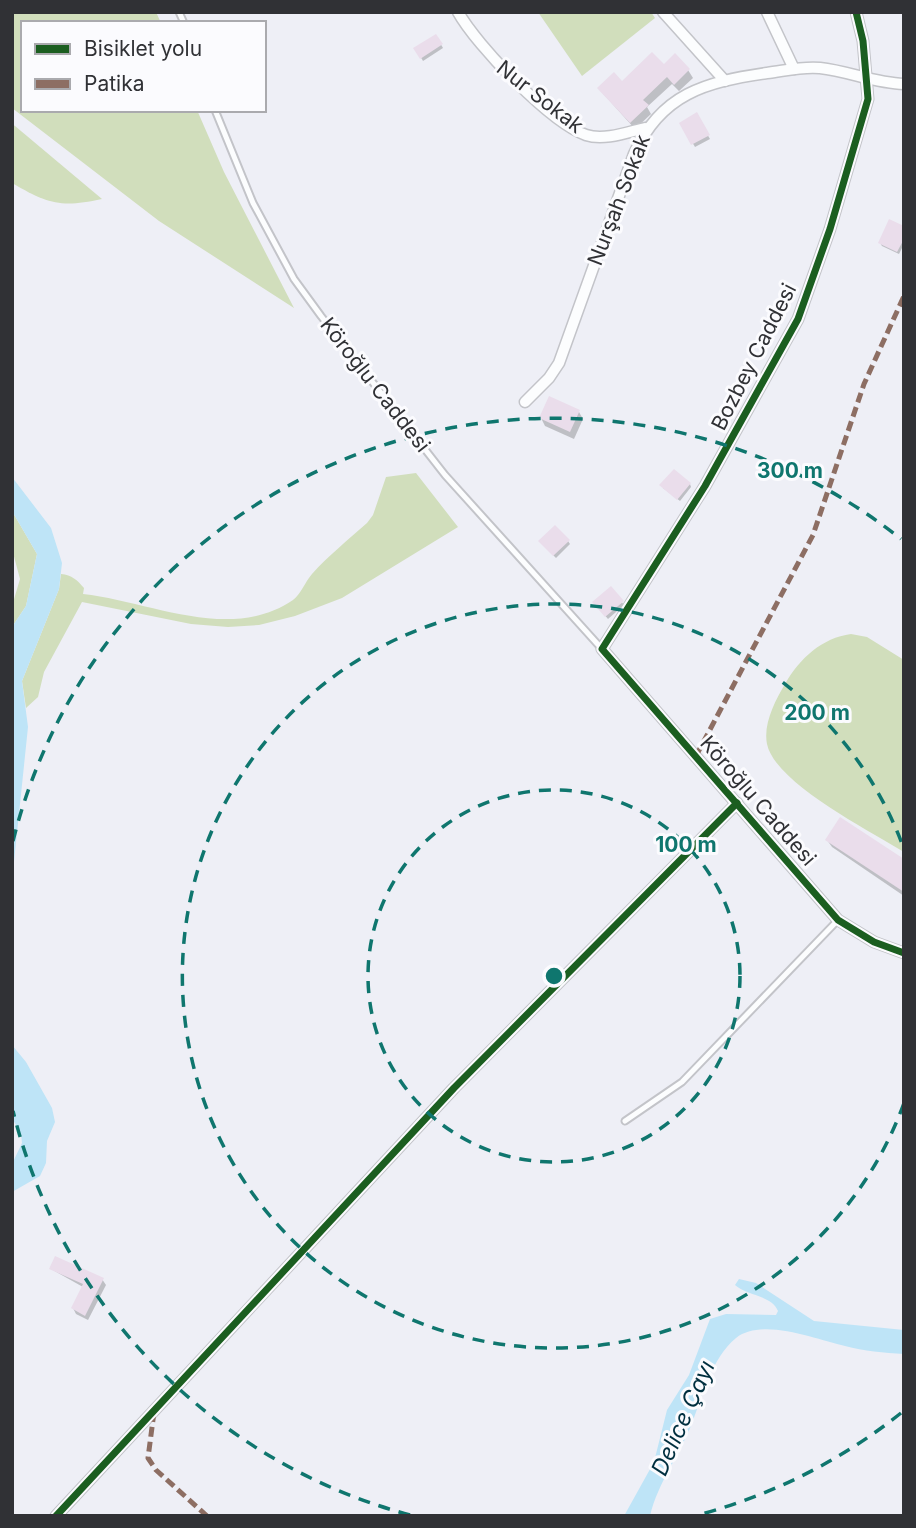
<svg xmlns="http://www.w3.org/2000/svg" width="916" height="1528" font-family="Inter,sans-serif">
<style>
.green{fill:#d1debc}
.water{fill:#bee4f7}
.shadow{fill:#0003}
.building{fill:#eaddeb}
.lines{fill:none;stroke-linecap:round;stroke-linejoin:round}
.service-casing{stroke:#c3c4c9;stroke-width:9}
.minor-casing{stroke:#c3c4c9;stroke-width:13}
.service{stroke:#fcfdfe;stroke-width:5}
.minor{stroke:#fcfdfe;stroke-width:10}
.quiet{stroke:#8d6e63;stroke-width:5;stroke-dasharray:10 5;stroke-linecap:butt}
.cycleway-casing{stroke:#fbfbfe;stroke-width:11}
.cycleway{stroke:#1b5e20;stroke-width:7}
.ring{fill:none;stroke:#0f766e;stroke-width:3.5;stroke-dasharray:12 9}
.labels{text-anchor:middle;stroke-width:6;stroke-linejoin:round;paint-order:stroke}
.street-label{font-size:21px;fill:#303135;stroke:#fbfbfe}
.water-label{font-size:23px;font-style:italic;fill:#002f3f;stroke:#fbfbfe}
.centre{fill:#0f766e;stroke:#fbfbfe;stroke-width:3.5}
.ring-label{font-size:21px;text-anchor:middle;font-weight:bold;fill:#0f766e;stroke:#fbfbfe;stroke-width:6;stroke-linejoin:round;paint-order:stroke}
</style>
<rect width="100%" height="100%" fill="#eeeff6"/>
<!-- green -->
<g class="green">
<path d="M12,12H156L161,23H23V110H197L224,172L294,308L159,221L12,108Z"/>
<path d="M538,12H651L655,18L582,76Z"/>
<path d="M12,124L15,126L102,199C61,208 48,204 12,183Z"/>
<path d="M416,473L458,527L342,598L295,616L259,625L228,627L191,624L82,602L44,672L38,697L26,708L22,681L59,589L61,574C72,575 77,580 84,588L83,594C149,601 230,643 293,600C301,594 305,582 312,574C328,556 348,540 367,523L373,515L386,477Z"/>
<path d="M12,511L37,554L26,606L12,627V606L20,579L12,549Z"/>
<path d="M851,634L867,637L904,660V852C870,831 775,783 767,744C763,724 775,701 785,684C800,658 822,638 851,634Z"/>
</g>
<!-- water -->
<g class="water">
<path d="M12,477L51,528L62,563L59,589L22,681L28,727L12,881V627L26,606L37,554L12,511Z"/>
<path d="M12,1045L26,1062L52,1108L55,1122L47,1141L46,1163L40,1176L12,1192V1164L22,1143L21,1134L12,1118Z"/>
<path d="M739,1279L756,1283L814,1321L904,1330V1354C884,1353 864,1351 845,1346C817,1340 763,1317 736,1338C711,1359 703,1395 692,1423C680,1455 658,1482 650,1516H624L654,1462L667,1410L689,1375L710,1319L726,1314L776,1315L778,1311C772,1295 747,1296 735,1285Z"/>
</g>
<!-- shadow -->
<g class="shadow">
<path d="M436,36L443,48L423,61L416,49Z"/>
<path d="M688,70L693,78L679,91L672,84L647,107L651,114L635,129L599,89Z"/>
<path d="M696,115L710,139L695,147L681,123Z"/>
<path d="M904,228V244L899,254L882,246L880,243Z"/>
<path d="M579,412L583,419L574,439L545,426L541,418Z"/>
<path d="M690,484L691,487L680,501L663,488Z"/>
<path d="M568,541L570,544L556,558L542,544Z"/>
<path d="M611,588L624,605L608,619L596,605Z"/>
<path d="M827,840L904,862V896L832,847Z"/>
<path d="M51,1269L102,1279L106,1285L88,1320L76,1314L73,1308L83,1287Z"/>
</g>
<!-- building -->
<g class="building">
<path d="M436,34L443,44L420,59L413,48Z"/>
<path d="M652,52L664,64L675,53L690,69L674,85L667,77L643,100L649,105L630,123L597,88L614,72L622,81Z"/>
<path d="M697,112L710,135L691,145L679,123Z"/>
<path d="M889,219L904,226V239L897,252L878,243Z"/>
<path d="M549,396L580,410L570,432L539,418Z"/>
<path d="M674,469L691,483L677,500L659,485Z"/>
<path d="M555,525L570,540L553,556L538,541Z"/>
<path d="M611,586L624,601L605,617L592,602Z"/>
<path d="M840,817L904,859V892L825,840Z"/>
<path d="M55,1256L104,1278L85,1316L71,1308L83,1284L49,1269Z"/>
</g>
<g class="lines">
<defs>
<g id="service">
<path d="M179,12L184,23"/>
<path d="M215,110L253,203L294,279L321,316L445,475L602,649"/>
<path d="M625,1121L682,1082L838,920"/>
</g>
<g id="minor">
<path d="M458,12C477,46 551,123 586,135C604,141 628,132 645,128"/>
<path d="M663,12L725,81"/>
<path d="M767,12L794,69"/>
<path d="M856,12L863,41L868,99L830,229L798,319L705,486L602,649L838,920L874,942L904,953"/>
<path d="M525,402L549,378L559,363L634,154C661,94 705,82 767,73C784,71 803,66 820,68C848,71 875,83 904,84"/>
<path d="M56,1516L454,1088L737,803"/>
</g>
</defs>
<!-- service casing -->
<use href="#service" class="service-casing"/>
<!-- minor casing -->
<use href="#minor" class="minor-casing"/>
<!-- service -->
<use href="#service" class="service"/>
<!-- minor -->
<use href="#minor" class="minor"/>
<!-- quiet -->
<g class="quiet">
<path d="M696,756L813,535L864,384L904,296"/>
<path d="M154,1412L148,1458L156,1470L207,1516"/>
</g>
<defs>
<g id="cycleway">
<path d="M856,12L863,41L868,99L830,229L798,319L705,486L602,649L838,920L874,942L904,953"/>
<path d="M56,1516L454,1088L737,803"/>
</g>
</defs>
<!-- cycleway casing -->
<use href="#cycleway" class="cycleway-casing"/>
<!-- cycleway -->
<use href="#cycleway" class="cycleway"/>
</g>
<!-- distance rings -->
<g class="ring">
<circle cx="554" cy="976" r="186"/>
<path d="M904 1103A372 372 0 1 1 904 849"/>
<path d="M901 1413A558 558 0 0 1 698 1515M410 1515A558 558 0 0 1 13 1111M13 841A558 558 0 0 1 901 539"/>
</g>
<g class="labels">
<!-- street labels -->
<g class="street-label">
<text transform="translate(540 97) rotate(38)" y="7">Nur Sokak</text>
<text transform="translate(619 200) rotate(-69)" y="7">Nurşah Sokak</text>
<text transform="translate(754 357) rotate(-63)" y="7">Bozbey Caddesi</text>
<text transform="translate(375 385) rotate(52)" y="7">Köroğlu Caddesi</text>
<text transform="translate(758 801) rotate(49)" y="7">Köroğlu Caddesi</text>
</g>
<!-- water labels -->
<g class="water-label">
<text transform="translate(683 1418) rotate(-66)" y="8">Delice Çayı</text>
</g>
</g>
<circle cx="554" cy="976" r="10" class="centre"/>
<g class="ring-label">
<text x="790" y="478">300 m</text>
<text x="817" y="720">200 m</text>
<text x="686" y="852">100 m</text>
</g>
<!-- border -->
<rect width="916" height="1528" fill="none" stroke="#303135" stroke-width="28"/>
<!-- legend -->
<rect x="21" y="21" width="245" height="91" fill="#fbfbfe" stroke="#aaaaae" stroke-width="2"/>
<rect x="35" y="44" width="35" height="10" fill="#1b5e20" stroke="#aaaaae" stroke-width="2"/>
<text x="84" y="56" font-size="21" fill="#303135">Bisiklet yolu</text>
<rect x="35" y="79" width="35" height="10" fill="#8d6e63" stroke="#aaaaae" stroke-width="2"/>
<text x="84" y="91" font-size="21" fill="#303135">Patika</text>
</svg>
